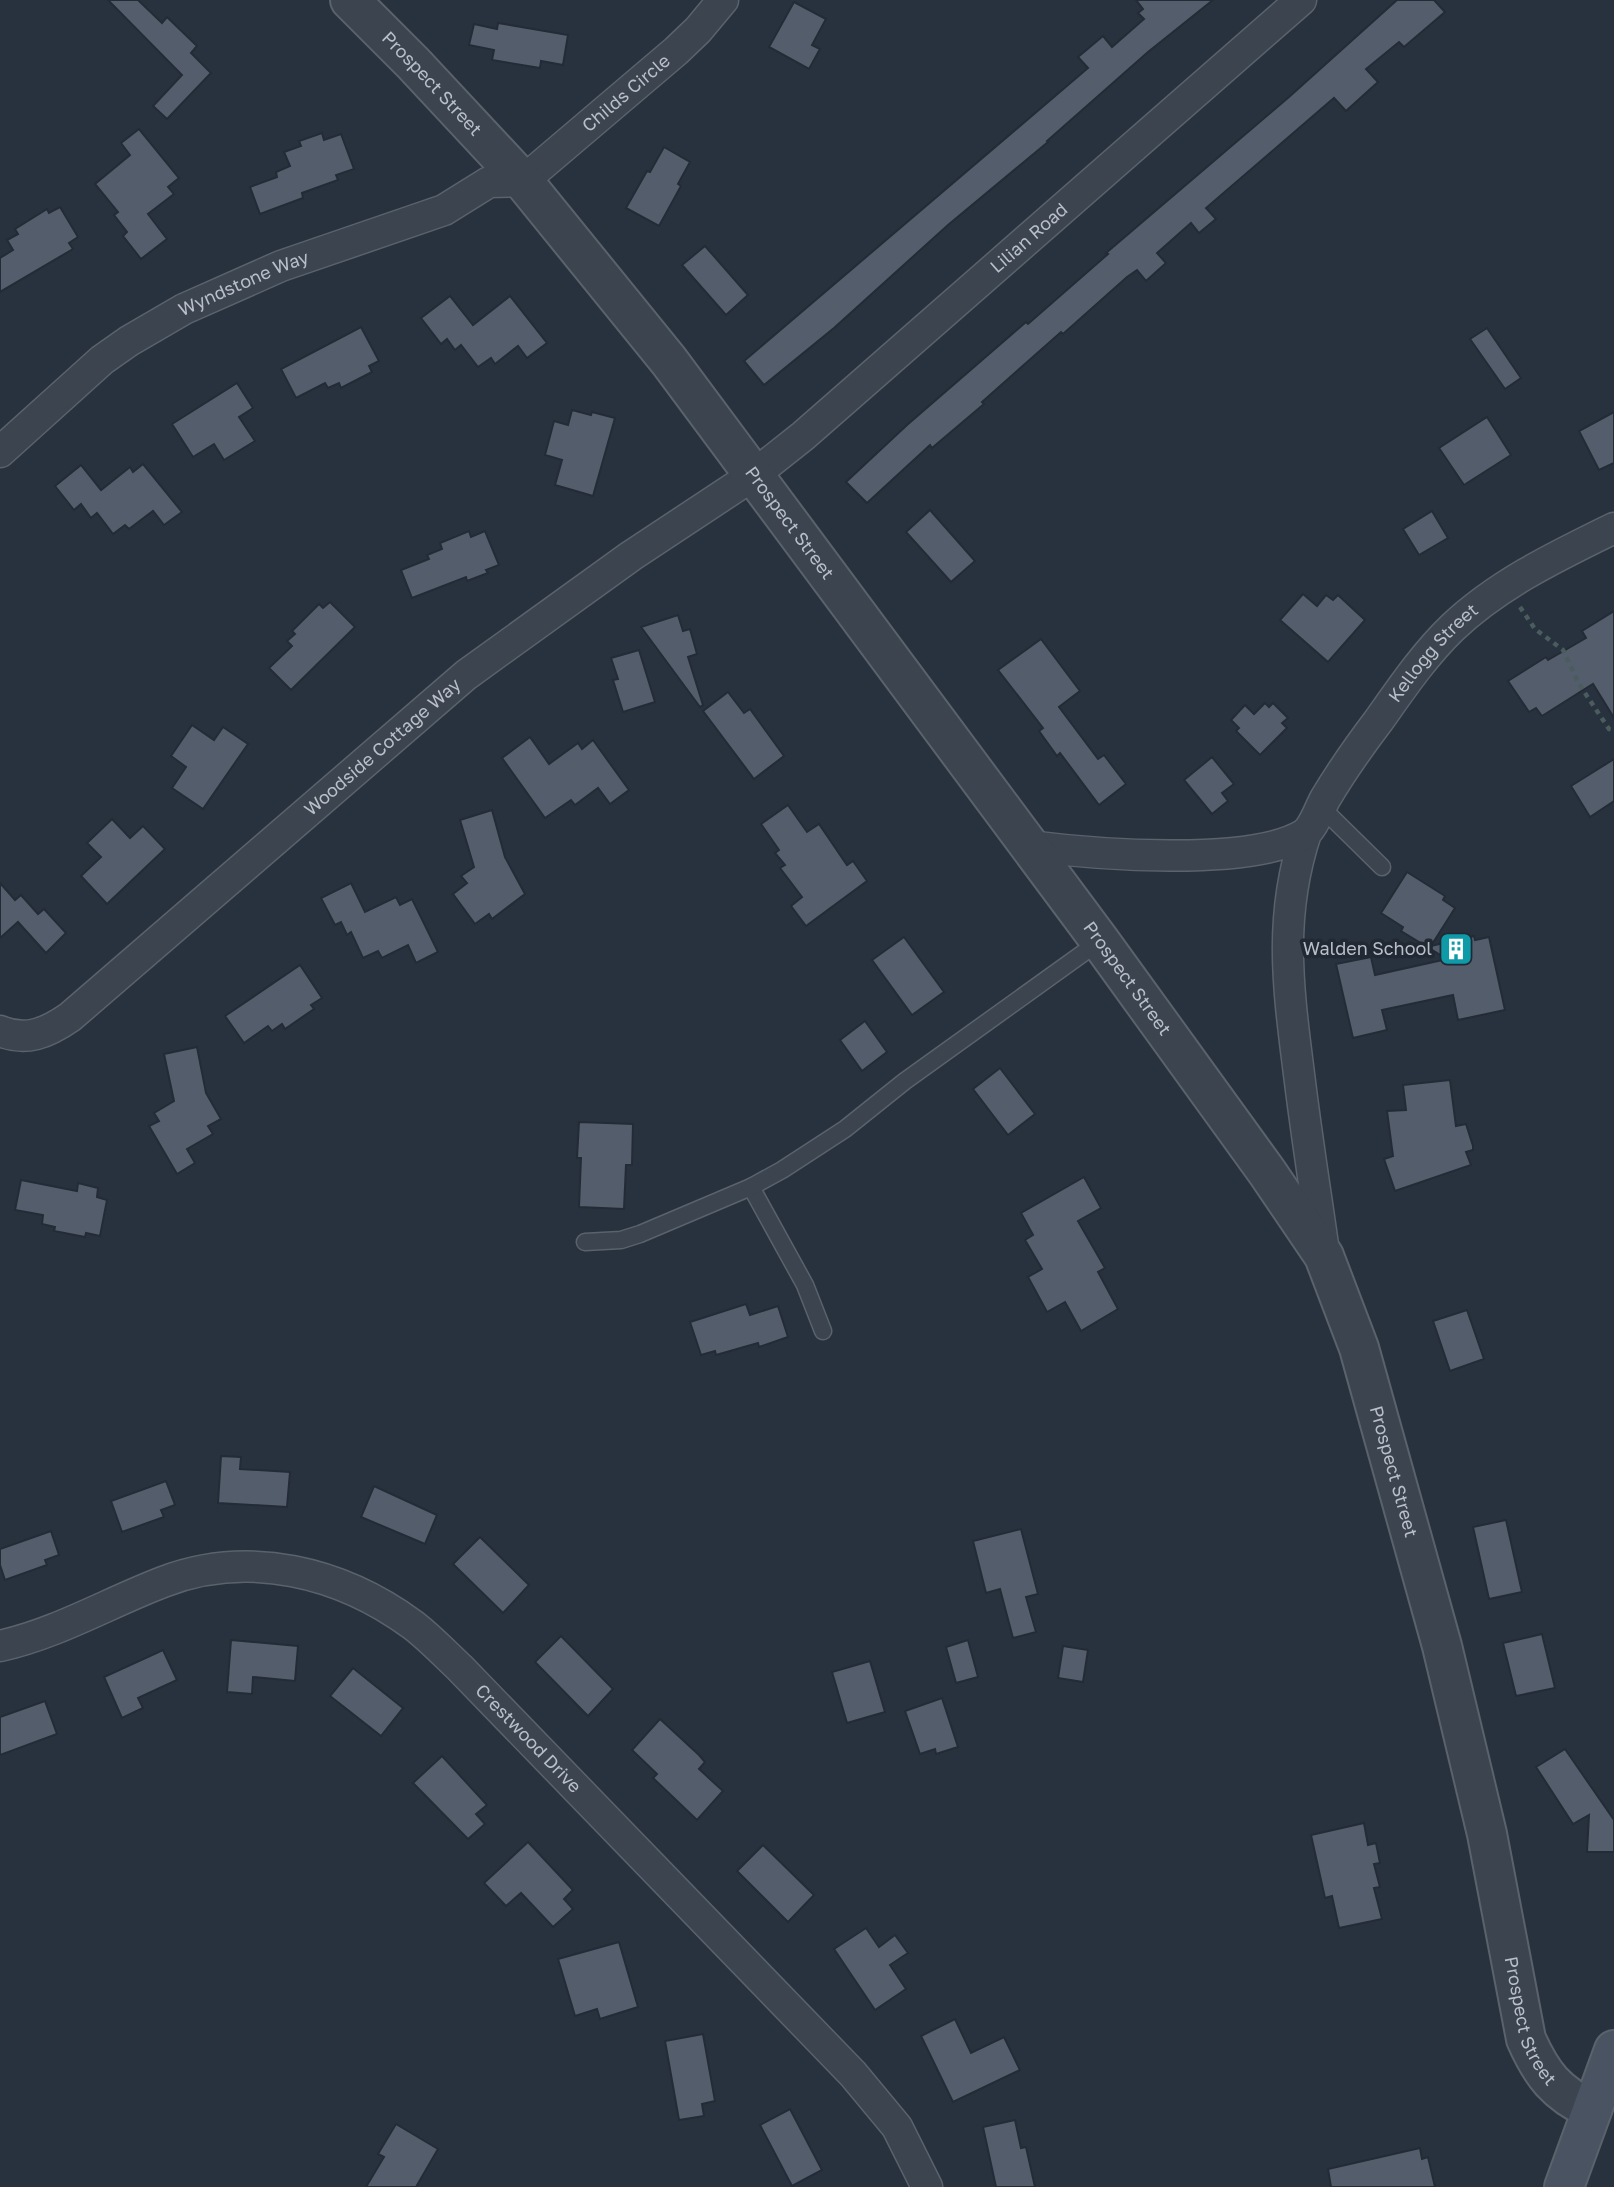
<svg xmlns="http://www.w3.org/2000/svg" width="1614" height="2187" font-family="'Golos Text',sans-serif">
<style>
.building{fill:#545d6c;stroke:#232b36;stroke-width:2}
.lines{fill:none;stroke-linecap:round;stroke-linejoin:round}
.service-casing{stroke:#5a626c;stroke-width:19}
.minor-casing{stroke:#5a626c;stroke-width:33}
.tertiary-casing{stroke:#5a626c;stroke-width:42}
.secondary-casing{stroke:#5a626c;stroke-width:42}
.path{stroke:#4a5c5e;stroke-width:4.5;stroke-dasharray:5 5;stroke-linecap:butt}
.service{stroke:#3c444f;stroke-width:16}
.minor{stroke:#3c444f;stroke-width:30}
.tertiary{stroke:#3c444f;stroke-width:38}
.secondary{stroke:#4a5361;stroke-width:38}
.labels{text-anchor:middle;stroke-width:7;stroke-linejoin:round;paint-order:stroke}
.street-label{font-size:18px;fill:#b9bfc9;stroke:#212934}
.poi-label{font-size:18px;fill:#b9bfc9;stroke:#212934;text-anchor:end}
</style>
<rect width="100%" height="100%" fill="#28323e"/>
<!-- building -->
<g class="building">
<path d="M108,0H138L162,23L167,17L197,46L191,53L211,73L167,119L153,106L182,75Z"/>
<path d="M1136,0H1213L1148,52L1047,141L1048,142L948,225L834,328L764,385L744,361L1088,68L1078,57L1103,36L1112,47L1144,19L1138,13L1143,9Z"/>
<path d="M1397,0H1434L1445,12L1404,47L1399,42L1366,69L1378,82L1346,111L1334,98L1206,208L1216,219L1199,233L1191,223L1157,253L1166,263L1146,281L1137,270L1127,277L1063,334L1061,332L982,402L984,404L932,448L930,445L867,503L846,482L907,425L1026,322L1028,324L1108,254L1106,253L1289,97Z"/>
<path d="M794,2L826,19L812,45L820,49L809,69L769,47Z"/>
<path d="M498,23L568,35L563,65L541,61L540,68L492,60L494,50L469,45L474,24L497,29Z"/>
<path d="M139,129L179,178L168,187L174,194L148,214L167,239L141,259L123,236L127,232L114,215L118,212L95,184L130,155L121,143Z"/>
<path d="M322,133L324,140L341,134L354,169L336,175L338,180L302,193L303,198L260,214L250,187L277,177L276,172L290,166L284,152L301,146L299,141Z"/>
<path d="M664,147L690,162L678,184L681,186L659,226L626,208L647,171L650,172Z"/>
<path d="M60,207L78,237L69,243L73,249L0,292V258L13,250L7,240L18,234L15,229L47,209L49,213Z"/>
<path d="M705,246L748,295L726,315L682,265Z"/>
<path d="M450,296L473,325L510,296L547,343L527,358L518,346L495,364L491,358L478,367L461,345L455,350L447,339L441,344L421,318Z"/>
<path d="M361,327L379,361L369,366L372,372L341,388L339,383L328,388L325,383L296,398L281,369Z"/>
<path d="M1487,328L1521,378L1505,389L1470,339Z"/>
<path d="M237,383L253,408L239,417L255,441L224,460L214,444L193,457L172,424Z"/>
<path d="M572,410L591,415L592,412L615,418L593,496L555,485L562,460L545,455L554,421L568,425Z"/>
<path d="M1614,412V463L1599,470L1579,431Z"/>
<path d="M1487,417L1511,455L1464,485L1439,448Z"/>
<path d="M143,464L182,512L164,525L153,511L129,529L125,525L113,534L97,513L91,518L81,504L74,510L55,486L81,465L101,490L130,467L133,472Z"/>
<path d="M930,510L975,561L951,582L906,532Z"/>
<path d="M1432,511L1448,538L1419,555L1403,529Z"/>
<path d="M469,531L471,537L485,531L499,565L486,570L488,573L467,581L466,577L412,598L401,570L429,559L427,555L442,549L440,543Z"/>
<path d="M1303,594L1317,606L1326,595L1333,600L1338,595L1365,620L1328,662L1280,620Z"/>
<path d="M330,602L355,627L291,690L269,668L292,646L287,641L295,634L292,631L319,604L323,608Z"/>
<path d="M1614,611V718L1593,684L1542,716L1536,708L1529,712L1508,681L1546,657L1548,660L1586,638L1582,631Z"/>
<path d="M678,615L683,631L690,629L697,654L688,657L703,705L700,707L641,627Z"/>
<path d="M1041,639L1080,691L1059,707L1098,759L1104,755L1126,784L1099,805L1060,753L1057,756L1039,731L1043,728L998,670Z"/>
<path d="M639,650L655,702L623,712L613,680L618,679L611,658Z"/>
<path d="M728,692L744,713L750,709L784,756L754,779L703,711Z"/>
<path d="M1265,703L1269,707L1273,703L1288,718L1282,723L1287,728L1260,755L1236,731L1239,728L1231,720L1245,705L1254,714Z"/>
<path d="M192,725L214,740L223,727L248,744L203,809L172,788L186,767L171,756Z"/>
<path d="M530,737L549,764L578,743L582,749L593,740L629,790L610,804L598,788L575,805L571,800L545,818L502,758Z"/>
<path d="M1212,757L1234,784L1222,793L1228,801L1212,814L1184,780Z"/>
<path d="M1614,759V801L1590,817L1571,786Z"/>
<path d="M788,805L807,832L819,824L847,865L853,861L867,881L806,926L791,906L802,897L780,868L785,865L775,853L779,850L761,824Z"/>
<path d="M492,810L505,857L525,894L492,919L489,914L475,924L453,894L467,883L461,876L474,867L460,820Z"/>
<path d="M112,819L130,838L143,826L165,849L107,904L81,876L101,857L87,843Z"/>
<path d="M1407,872L1445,896L1443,900L1455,908L1431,946L1474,936L1475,940L1489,937L1505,1010L1458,1020L1453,995L1382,1010L1387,1030L1353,1038L1336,964L1371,957L1375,975L1447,959L1401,931L1403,927L1381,913Z"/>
<path d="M0,883L15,900L21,895L38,914L44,909L66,933L46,953L18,922L0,938Z"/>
<path d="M351,883L365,912L396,897L400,905L412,899L438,952L416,963L408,945L382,958L378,951L363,958L351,932L347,935L341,922L335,925L321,898Z"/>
<path d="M904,937L944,992L912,1015L872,960Z"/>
<path d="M300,965L322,998L311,1005L314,1009L285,1029L282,1024L272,1031L268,1026L244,1043L225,1016Z"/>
<path d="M865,1021L887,1052L862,1071L840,1040Z"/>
<path d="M197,1047L206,1093L221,1119L208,1126L213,1134L187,1149L195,1163L177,1174L149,1126L159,1121L154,1113L174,1101L164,1054Z"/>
<path d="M1000,1068L1035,1114L1008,1135L973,1089Z"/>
<path d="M1450,1080L1456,1126L1466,1124L1473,1146V1150L1466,1152L1471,1165L1395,1191L1384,1159L1393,1156L1387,1111L1406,1110L1403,1085Z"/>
<path d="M579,1122L633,1124L632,1165H626L624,1209L579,1207L581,1158H577Z"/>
<path d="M1084,1177L1101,1208L1078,1221L1105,1268L1098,1272L1118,1309L1081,1331L1065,1302L1047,1312L1028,1277L1042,1269L1025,1240L1033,1235L1021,1213Z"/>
<path d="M21,1180L77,1191L78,1183L98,1188L97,1197L107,1200L100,1236L86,1233L85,1237L54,1231L55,1227L42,1224L43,1215L15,1210Z"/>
<path d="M746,1304L750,1315L778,1306L788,1337L759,1347L758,1343L716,1355L715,1351L701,1355L690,1322Z"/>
<path d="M1467,1310L1484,1359L1450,1371L1433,1321Z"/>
<path d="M221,1456L241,1457L240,1469L290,1472L287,1507L218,1503Z"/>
<path d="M166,1481L175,1505L161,1510L164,1517L122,1532L111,1501Z"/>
<path d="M374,1486L437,1515L425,1544L361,1517Z"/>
<path d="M1506,1520L1522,1592L1489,1599L1473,1527Z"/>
<path d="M1021,1529L1038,1594L1026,1597L1036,1632L1013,1638L1000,1589L986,1593L973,1541Z"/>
<path d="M51,1531L59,1555L45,1560L47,1565L5,1580L0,1565V1549Z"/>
<path d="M480,1537L529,1585L503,1613L453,1564Z"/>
<path d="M1542,1634L1555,1688L1516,1696L1503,1643Z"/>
<path d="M561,1636L613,1689L588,1716L535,1662Z"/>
<path d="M231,1640L298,1646L295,1681L253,1677L252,1694L227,1692Z"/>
<path d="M968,1640L978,1677L956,1683L946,1647Z"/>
<path d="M1063,1646L1088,1650L1083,1682L1058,1678Z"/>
<path d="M163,1650L177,1680L138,1698L143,1708L122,1718L104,1677Z"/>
<path d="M870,1661L885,1712L847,1723L832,1672Z"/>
<path d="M353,1668L403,1708L381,1736L330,1696Z"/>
<path d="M942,1698L958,1747L936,1754L935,1749L920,1754L905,1711Z"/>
<path d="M45,1701L57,1734L0,1755V1717Z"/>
<path d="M660,1719L699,1755L705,1762L699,1769L723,1791L697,1820L653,1778L657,1774L632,1750Z"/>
<path d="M1565,1749L1614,1820V1852H1587L1589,1815L1573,1824L1536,1767Z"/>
<path d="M442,1756L487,1805L476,1814L485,1824L468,1839L413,1783Z"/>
<path d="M1364,1823L1368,1845L1376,1843L1380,1863L1374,1864L1380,1887L1374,1888L1382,1919L1339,1928L1332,1896L1325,1898L1311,1835Z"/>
<path d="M528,1842L573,1890L564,1899L573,1909L553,1927L521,1893L506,1906L484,1883Z"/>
<path d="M763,1845L814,1895L788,1922L737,1871Z"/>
<path d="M866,1928L879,1947L895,1935L908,1953L890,1965L906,1989L875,2010L834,1949Z"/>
<path d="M619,1942L638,2007L600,2019L597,2009L575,2016L558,1959Z"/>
<path d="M955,2019L971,2053L1004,2037L1020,2070L953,2102L921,2036Z"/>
<path d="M703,2034L715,2101L702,2104L704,2116L679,2120L665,2041Z"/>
<path d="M790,2109L822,2170L792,2186L760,2125Z"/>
<path d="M1015,2120L1021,2148L1026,2147L1035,2187H996L983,2127Z"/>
<path d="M396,2124L438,2149L416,2187H366L384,2157L378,2154Z"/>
<path d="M1420,2148L1422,2159L1428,2157L1435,2187H1331L1328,2169Z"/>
</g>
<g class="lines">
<defs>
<g id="service">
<path d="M1321,807L1382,867"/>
<path d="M751,1187L805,1285L823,1331"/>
<path d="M585,1242L621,1240L640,1234L751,1187L782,1170L845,1129L905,1081L1100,941"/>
</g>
<g id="minor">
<path id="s1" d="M0,452L102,360L129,341L184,309L281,266L444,210L489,182L523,181L676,51L698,30L723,0"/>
<path d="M1306,833C1277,920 1289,994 1300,1082C1307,1139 1316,1195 1324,1252"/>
<path id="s2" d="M1029,846C1093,854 1248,867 1303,835C1313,829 1319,810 1325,799C1341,772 1360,745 1379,720C1401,689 1424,655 1452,628C1498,584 1557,556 1614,528"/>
<path id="s3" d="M0,1031C26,1042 47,1033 70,1017L466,675L631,556L755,474L803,436L1301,0"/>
<path id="s4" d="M0,1646C58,1633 108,1603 163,1582C249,1549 341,1572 413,1625C430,1638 445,1654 460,1668L853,2074L897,2127L927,2187"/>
</g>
<g id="tertiary">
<path id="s5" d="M350,0L413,63L523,181L669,361L1100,941L1267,1172L1324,1256L1359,1348L1442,1646L1487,1834L1526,2039C1542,2075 1556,2093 1592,2110"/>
</g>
<path id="secondary" d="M1564,2187L1614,2050"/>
</defs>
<!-- service casing -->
<use href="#service" class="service-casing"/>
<!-- minor casing -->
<use href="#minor" class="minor-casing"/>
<!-- tertiary casing -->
<use href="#tertiary" class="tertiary-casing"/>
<!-- secondary casing -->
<use href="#secondary" class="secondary-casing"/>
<!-- path -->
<path class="path" d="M1520,607L1535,629L1563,650L1579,684L1609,729L1614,730"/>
<!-- service -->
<use href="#service" class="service"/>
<!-- minor -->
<use href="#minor" class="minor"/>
<!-- tertiary -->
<use href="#tertiary" class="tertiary"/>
<!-- secondary -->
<use href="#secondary" class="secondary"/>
</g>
<!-- icons -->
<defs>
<symbol id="building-square" viewBox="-11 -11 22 22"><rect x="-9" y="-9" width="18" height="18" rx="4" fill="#0f9aa8" stroke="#212934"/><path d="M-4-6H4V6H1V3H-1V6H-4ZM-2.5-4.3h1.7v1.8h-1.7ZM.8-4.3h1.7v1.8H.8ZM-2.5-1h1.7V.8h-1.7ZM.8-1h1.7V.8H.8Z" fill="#fff"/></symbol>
</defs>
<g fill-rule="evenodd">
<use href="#building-square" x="1437" y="930" width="38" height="38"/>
</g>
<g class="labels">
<!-- street labels -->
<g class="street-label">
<text dy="6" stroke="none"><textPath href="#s5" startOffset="117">Prospect Street</textPath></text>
<text dy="6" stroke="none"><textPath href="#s1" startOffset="735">Childs Circle</textPath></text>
<text dy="6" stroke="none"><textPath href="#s3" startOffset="1312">Lilian Road</textPath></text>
<text dy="6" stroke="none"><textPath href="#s1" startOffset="299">Wyndstone Way</textPath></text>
<text dy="6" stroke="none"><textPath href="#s5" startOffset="684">Prospect Street</textPath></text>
<text dy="6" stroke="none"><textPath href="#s2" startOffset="502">Kellogg Street</textPath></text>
<text dy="6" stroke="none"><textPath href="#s3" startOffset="488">Woodside Cottage Way</textPath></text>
<text dy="6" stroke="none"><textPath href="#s5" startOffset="1251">Prospect Street</textPath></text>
<text dy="6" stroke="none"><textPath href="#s5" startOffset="1818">Prospect Street</textPath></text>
<text dy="6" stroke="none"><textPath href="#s4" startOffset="602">Crestwood Drive</textPath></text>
<text dy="6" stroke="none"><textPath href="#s5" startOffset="2385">Prospect Street</textPath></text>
</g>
<!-- poi labels -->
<g class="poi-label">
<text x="1432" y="955">Walden School</text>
</g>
</g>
</svg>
